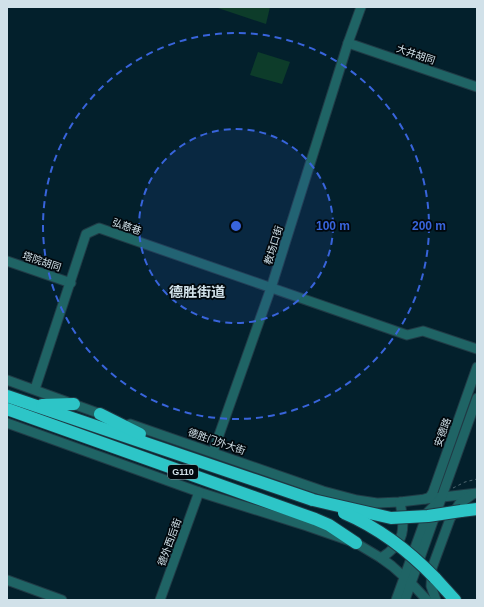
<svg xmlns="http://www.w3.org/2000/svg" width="484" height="607" font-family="Arial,'Noto Sans SC',sans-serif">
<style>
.green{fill:#0d3c2a}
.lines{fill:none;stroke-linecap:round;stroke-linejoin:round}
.minor-casing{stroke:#203b46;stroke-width:11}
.highway-casing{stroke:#203b46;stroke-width:14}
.path{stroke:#4f6771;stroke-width:1;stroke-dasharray:3 3;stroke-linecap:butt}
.minor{stroke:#1f6465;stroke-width:9}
.highway{stroke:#2dc5c7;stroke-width:12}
.highway-bridge-casing{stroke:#203b46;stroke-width:14;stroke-linecap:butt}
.highway-bridge{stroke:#2dc5c7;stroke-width:12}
.ring{fill:none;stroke:#3864db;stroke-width:2;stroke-dasharray:7 5}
.labels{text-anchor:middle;stroke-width:3.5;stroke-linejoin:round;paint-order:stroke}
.shield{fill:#01080d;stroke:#93a0a7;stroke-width:1}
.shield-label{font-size:9px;font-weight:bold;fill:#d1e1e9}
.street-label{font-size:10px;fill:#d1e1e9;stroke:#01080d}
.district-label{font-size:14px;font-weight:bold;fill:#d1e1e9;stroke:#01080d}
.centre{fill:#3864db;stroke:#01080d;stroke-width:2}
.ring-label{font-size:12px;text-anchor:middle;font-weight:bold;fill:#3864db;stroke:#01080d;stroke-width:3.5;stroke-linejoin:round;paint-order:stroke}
</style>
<rect width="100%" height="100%" fill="#03202c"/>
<!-- green -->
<g class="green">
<path d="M215,7H270L266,24Z"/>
<path d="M258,52L290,62L282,84L250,75Z"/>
</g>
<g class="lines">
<defs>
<g id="minor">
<path d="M348,43L477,87"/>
<path d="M7,261L71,283"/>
<path d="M7,380L106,416"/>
<path d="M35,389L86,234L99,228L407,335L423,331L477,349"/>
<path d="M7,423L199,492L307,526L356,543L381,558L392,566L411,583L427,600"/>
<path d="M130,424L323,491L357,500L377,503L400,502L477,493"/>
<path d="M213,452L271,288L348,43L361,7"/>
<path d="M425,499L430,497L433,492L477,367"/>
<path d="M381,558C406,542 405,529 400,502"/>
<path d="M7,580L62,600"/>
<path d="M160,600L199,492"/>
<path d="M396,600L428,512L440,500"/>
<path d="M405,600L477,398"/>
<path d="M436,600L431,586L432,568L450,519L459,504L473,494"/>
</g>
<g id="highway">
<path d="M7,396L313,500"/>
<path d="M42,405L74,404"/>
<path d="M7,409L315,519L329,525L356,543"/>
<path d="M100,414L140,434"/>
<path d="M461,511L477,509"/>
<path d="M435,578L455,600"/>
</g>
</defs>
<!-- minor casing -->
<use href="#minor" class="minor-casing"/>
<!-- highway casing -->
<use href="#highway" class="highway-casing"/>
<!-- path -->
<path class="path" d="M453,488L465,482L477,479"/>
<!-- minor -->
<use href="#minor" class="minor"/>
<!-- highway -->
<use href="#highway" class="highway"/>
<defs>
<g id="highway-bridge">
<path d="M313,500L391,518L428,516L461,511"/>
<path d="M344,513C379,528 408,550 435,578"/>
</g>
</defs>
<!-- highway-bridge casing -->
<use href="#highway-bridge" class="highway-bridge-casing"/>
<!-- highway-bridge -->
<use href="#highway-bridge" class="highway-bridge"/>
</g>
<!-- distance rings -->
<circle cx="236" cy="226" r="97" fill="#3864db" fill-opacity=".12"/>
<g class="ring">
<circle cx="236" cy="226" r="97"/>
<circle cx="236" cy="226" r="193"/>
</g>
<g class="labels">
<!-- shield labels -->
<rect class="shield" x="168" y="465" width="30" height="14" rx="3"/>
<g class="shield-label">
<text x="183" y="475">G110</text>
</g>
<!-- street labels -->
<g class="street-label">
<text transform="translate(416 54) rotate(19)" y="4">大井胡同</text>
<text transform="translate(127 226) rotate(19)" y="4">弘慈巷</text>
<text transform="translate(273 245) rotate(-73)" y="4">教场口街</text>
<text transform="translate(42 261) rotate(19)" y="4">塔院胡同</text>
<text transform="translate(442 432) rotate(-70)" y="4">安德路</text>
<text transform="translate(217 441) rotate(19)" y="4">德胜门外大街</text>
<text transform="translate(169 542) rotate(-70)" y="4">德外西后街</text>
</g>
<!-- district labels -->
<g class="district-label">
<text x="197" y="297">德胜街道</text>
</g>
</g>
<circle cx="236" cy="226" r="6" class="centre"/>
<g class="ring-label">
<text x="333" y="230">100 m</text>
<text x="429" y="230">200 m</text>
</g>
<!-- border -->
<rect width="484" height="607" fill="none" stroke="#d1e1e9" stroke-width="16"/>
</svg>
